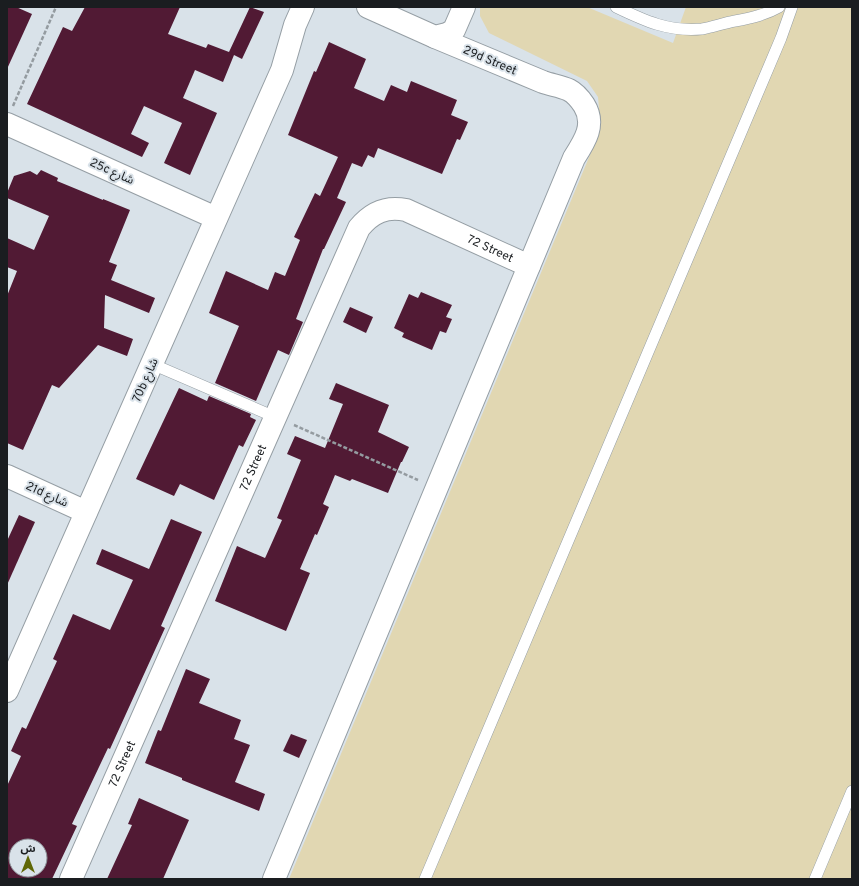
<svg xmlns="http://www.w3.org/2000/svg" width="859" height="886" font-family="Overpass,'Noto Sans Arabic',sans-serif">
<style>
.sand{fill:#e1d7b2}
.building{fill:#511a34;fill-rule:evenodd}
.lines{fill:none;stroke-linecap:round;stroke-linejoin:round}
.lane-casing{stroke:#959ea4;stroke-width:12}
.street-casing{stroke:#959ea4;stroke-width:24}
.path{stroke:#949ba0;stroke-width:2.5;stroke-dasharray:4 2;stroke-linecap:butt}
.lane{stroke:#fff;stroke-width:11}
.street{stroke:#fff;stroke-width:22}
.labels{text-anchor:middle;stroke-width:4;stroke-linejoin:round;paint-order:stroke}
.street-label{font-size:12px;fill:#1a1d20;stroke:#d9e2e9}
</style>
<rect width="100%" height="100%" fill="#d9e2e9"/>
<!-- sand -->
<path class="sand" d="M480,7H587L673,43L686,7H852V879H289L592,150L600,120L598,97L587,81L489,33L480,16Z"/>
<!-- building -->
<g class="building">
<path d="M7,7H16L32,14L7,69Z"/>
<path d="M85,7H180L168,34L206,48L208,44L229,52L250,7L264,12L242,59L234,55L223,82L195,70L183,98L217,113L190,175L164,163L182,123L144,106L131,134L149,143L142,157L27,104L63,27L72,31Z"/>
<path d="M329,42L366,59L354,88L384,101L391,85L407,92L411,81L457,100L451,115L468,122L460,140L457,139L442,174L378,148L374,158L368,155L362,167L352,163L337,198L346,202L324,249H323L296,319L303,322L289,355L278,350L256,401L215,383L239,326L209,313L226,271L268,290L275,272L285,276L300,240L294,237L315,193L320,196L338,157L288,135L314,71L316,72Z"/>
<path d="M41,170L58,178L57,181L103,200V199L130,210L109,262L117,265L111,280L155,298L149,313L105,295L104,328L133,339L127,356L98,345L59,388L52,385L23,450L7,443V296L17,271L7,267V238L34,250L49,216L7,198V193L14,176L30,171L37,175Z"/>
<path d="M421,292L452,305L446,317L452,319L446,333L440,331L432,350L402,337L404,333L394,328L409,294L418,298Z"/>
<path d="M350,307L373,317L366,333L343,322Z"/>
<path d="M336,383L389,405L378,432L409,447L402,462H401L388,493L352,479L350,481L335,475L323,504L329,507L317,535L315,534L300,569L310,573L286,631L215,601L237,546L265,558L266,556L282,520L277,518L301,460L287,454L295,436L325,448L343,404L329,399Z"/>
<path d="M179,388L207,401L209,396L251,414L250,417L256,420L243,447L239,445L214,500L180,484L174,496L136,479Z"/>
<path d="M19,515L35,522L7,585V541Z"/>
<path d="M171,519L202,532L161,626L165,628L110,749L108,748L72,824L77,826L52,879H7V786L21,756L11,751L22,727L26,729L57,661L53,659L73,614L110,630L133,580L96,564L102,549L149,569ZM16,846H40V870H16Z"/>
<path d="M186,669L210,679L199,703L241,720L234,739L250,745L235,782L265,794L259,811L182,780V778L145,763L158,730L161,731Z"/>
<path d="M291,734L307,740L299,758L283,751Z"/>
<path d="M139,798L189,820L163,879H107L132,825L128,824Z"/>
</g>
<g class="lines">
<defs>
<g id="lane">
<path d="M616,7C645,21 669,32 702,29C713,27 724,23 735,21C751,18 765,15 779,7"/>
<path d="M152,364L275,417"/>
<path d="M425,879L781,38L792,7"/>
<path d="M815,879L852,791"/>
</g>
<g id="street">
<path d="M368,7L435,37L447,34L454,30L464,7"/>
<path d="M7,124L216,218"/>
<path d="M7,476L86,512"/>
<path d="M7,691L282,70L295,25L303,7"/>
<path id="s1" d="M71,879L359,228C372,212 386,206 406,210L529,266"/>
<path d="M274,879L574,158C585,141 596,124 584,105C580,99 575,93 569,90C561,86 551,85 543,82C507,67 471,52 435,37"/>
</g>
</defs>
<!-- lane casing -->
<use href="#lane" class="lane-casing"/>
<!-- street casing -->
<use href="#street" class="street-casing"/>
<!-- path -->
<g class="path">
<path d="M13,106L56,7"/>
<path d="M294,425L418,480"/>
</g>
<!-- lane -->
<use href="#lane" class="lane"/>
<!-- street -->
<use href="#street" class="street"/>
</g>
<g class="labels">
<!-- street labels -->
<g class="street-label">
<text transform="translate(490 60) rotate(23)" y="4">29d Street</text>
<text transform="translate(112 171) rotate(24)" y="4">25c شارع</text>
<text dy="4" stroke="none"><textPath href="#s1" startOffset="858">72 Street</textPath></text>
<text transform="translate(145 380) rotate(-66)" y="4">70b شارع</text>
<text dy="4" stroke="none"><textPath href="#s1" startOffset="450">72 Street</textPath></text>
<text transform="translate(47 494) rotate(24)" y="4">21d شارع</text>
<text dy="4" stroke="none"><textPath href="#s1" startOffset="126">72 Street</textPath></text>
</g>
</g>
<!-- border -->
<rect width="859" height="886" fill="none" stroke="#1a1d20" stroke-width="16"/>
<!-- north arrow -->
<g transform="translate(28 858)"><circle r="19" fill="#d9e2e9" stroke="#8d9399"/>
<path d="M0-3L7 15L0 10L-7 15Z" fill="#5f6706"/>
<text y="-6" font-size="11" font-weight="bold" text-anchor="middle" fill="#1a1d20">ش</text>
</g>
</svg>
